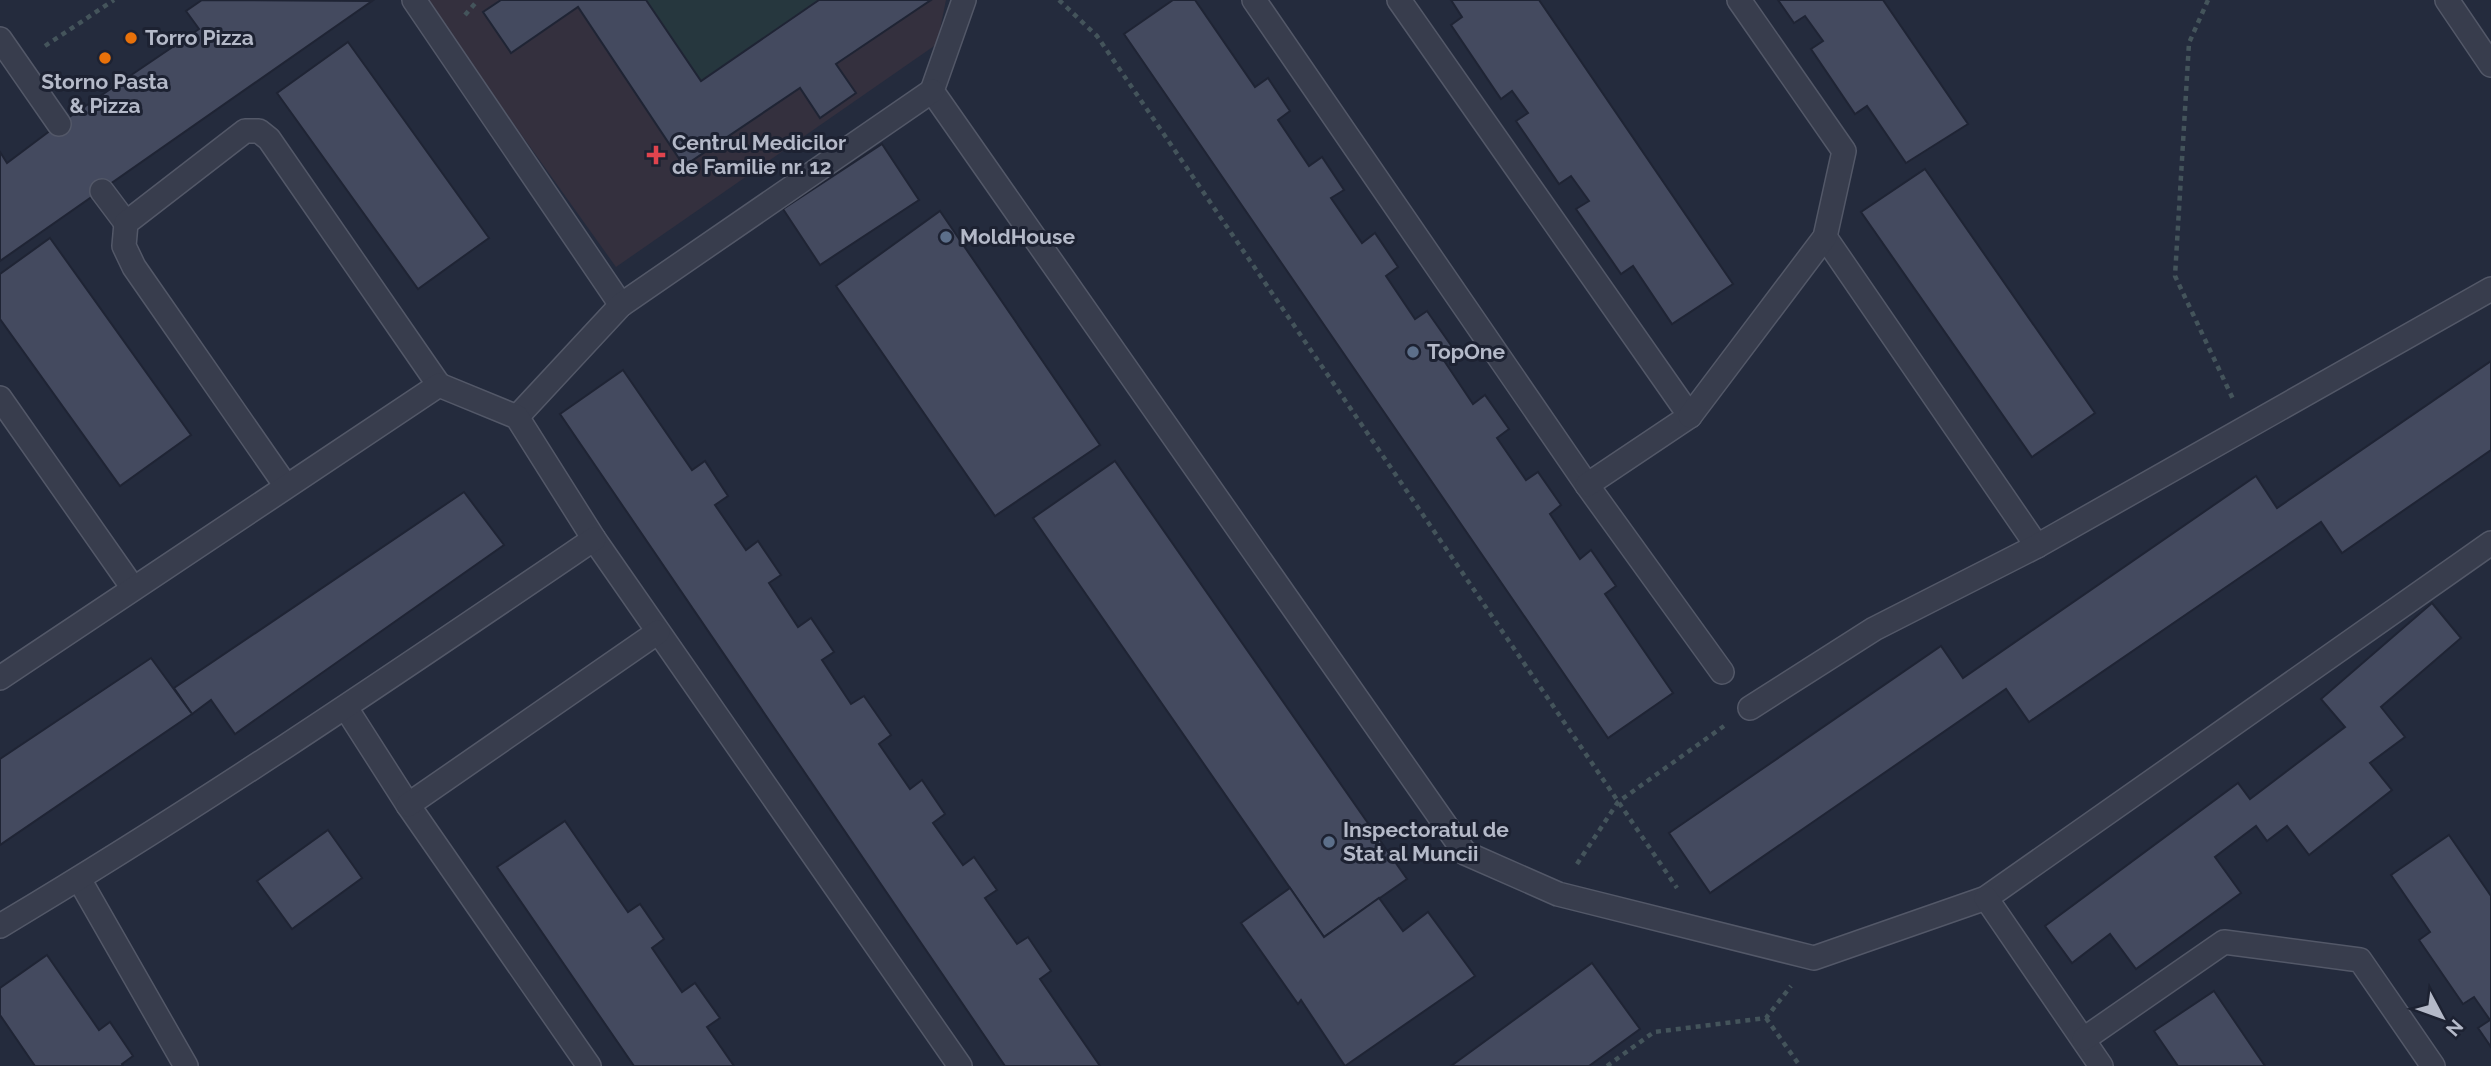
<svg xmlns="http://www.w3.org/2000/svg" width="2491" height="1066" font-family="Raleway,sans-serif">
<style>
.medical{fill:#34303e}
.green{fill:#26373e}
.building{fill:#444a5f;stroke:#1f2434;stroke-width:2}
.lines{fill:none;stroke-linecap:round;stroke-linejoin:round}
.service-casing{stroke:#535868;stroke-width:26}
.path{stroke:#44545b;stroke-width:4.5;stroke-dasharray:5 5;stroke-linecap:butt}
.service{stroke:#383d4d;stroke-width:23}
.food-dot{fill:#e8710a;stroke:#1d2232;stroke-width:2.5}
.health-dot{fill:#e0444e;stroke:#1d2232;stroke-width:2.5}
.service-dot{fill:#5c6f8a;stroke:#1d2232;stroke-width:2.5}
.labels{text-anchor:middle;stroke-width:6;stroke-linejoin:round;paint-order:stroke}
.poi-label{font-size:21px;font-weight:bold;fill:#b4b9c8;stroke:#1d2232;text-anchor:start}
</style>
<rect width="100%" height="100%" fill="#242b3d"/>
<!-- medical -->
<path class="medical" d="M425,0H946L937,44L616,267Z"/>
<!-- green -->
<path class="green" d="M646,0H819L701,81Z"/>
<!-- building -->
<g class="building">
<path d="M202,0L372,1L0,261V152L7,163L59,124L199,29L186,11Z"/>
<path d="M501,0H646L701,81L819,0H931L836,64L856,93L820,118L800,88L684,166L578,7L511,53L483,12Z"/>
<path d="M1173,0H1195L1255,87L1268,78L1290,111L1278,120L1309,166L1322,157L1344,190L1331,198L1362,243L1375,233L1398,267L1386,276L1415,319L1427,311L1455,351L1443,359L1473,404L1485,395L1509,429L1497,438L1526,480L1538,472L1561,505L1550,514L1580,559L1591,550L1616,586L1605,594L1673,693L1608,738L1124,34Z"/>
<path d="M1451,0H1539L1733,284L1672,324L1633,266L1621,274L1576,209L1589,201L1571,176L1559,184L1516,121L1528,113L1512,91L1501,99L1451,25L1462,17Z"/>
<path d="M1778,0H1883L1968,124L1906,163L1867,106L1855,114L1811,49L1823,41L1805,16L1794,23Z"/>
<path d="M348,42L489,238L418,289L277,93Z"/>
<path d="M882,144L919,200L820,265L783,209Z"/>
<path d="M1925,169L2095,413L2032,457L1861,212Z"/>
<path d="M940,211L1100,445L995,516L836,286Z"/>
<path d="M50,238L191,435L120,486L0,319V274Z"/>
<path d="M2491,361V450L2342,553L2321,522L2029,722L2006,689L1710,893L1669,833L1941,646L1963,678L2256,476L2277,508Z"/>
<path d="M623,370L692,470L705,461L728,496L715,505L746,550L758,541L781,575L769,583L798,627L811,618L834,652L822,660L851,704L864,696L891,735L879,744L910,789L922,780L945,814L933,823L963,865L974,857L997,890L985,898L1017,944L1028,937L1051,971L1040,979L1100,1066H1005L560,414Z"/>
<path d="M1115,461L1407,879L1324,937L1033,518Z"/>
<path d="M464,492L504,545L235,734L211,700L192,714L174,688Z"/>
<path d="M2432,603L2461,638L2381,707L2405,737L2370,763L2392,790L2309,855L2287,826L2267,841L2256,826L2215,857L2241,893L2136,969L2110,934L2072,963L2045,926L2238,783L2250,799L2345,727L2321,699Z"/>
<path d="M151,658L192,714L0,845V759Z"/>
<path d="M565,821L628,912L640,904L664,939L652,948L682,992L695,983L720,1018L707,1027L734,1066H634L497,867Z"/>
<path d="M328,830L362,878L292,929L257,881Z"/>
<path d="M2449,835L2491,896V1047L2478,1028L2490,1020L2474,997L2463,1004L2419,940L2430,932L2391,875Z"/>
<path d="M1290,888L1324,937L1379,898L1403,931L1428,912L1475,976L1345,1066L1301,1000L1298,1004L1241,923Z"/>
<path d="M47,955L99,1030L110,1022L133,1056L122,1064L123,1066H35L0,1015V988Z"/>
<path d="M1592,963L1640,1029L1589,1066H1451Z"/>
<path d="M2214,991L2265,1066H2178L2154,1031Z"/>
</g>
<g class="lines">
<defs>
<g id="service">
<path d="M414,0L621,305"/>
<path d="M964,0L932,91L1465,853L1558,894L1814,958L1986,898L2491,543"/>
<path d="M1254,0L1587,485L1722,672"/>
<path d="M1399,0L1690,416L1587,485"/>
<path d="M2447,0L2491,65"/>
<path d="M0,39L59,124"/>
<path d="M102,191L126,223"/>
<path d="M1825,237L2037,546"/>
<path d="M0,398L133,588"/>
<path d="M1690,416L1825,237L1844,151L1739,0"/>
<path d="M517,417L621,305L932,91"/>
<path d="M286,486L134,267L124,246L126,223L245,131H259L269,139L439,385"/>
<path d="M0,678L439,385L517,417L594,539L960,1066"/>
<path d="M346,708L408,805L589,1066"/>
<path d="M1750,708L1874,629L2037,546L2491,289"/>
<path d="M408,805L658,632"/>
<path d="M79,879L186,1066"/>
<path d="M1986,898L2101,1066"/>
<path d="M0,926C203,805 398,672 594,539"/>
<path d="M2084,1039L2224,942L2360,960L2433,1066"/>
</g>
</defs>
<!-- service casing -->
<use href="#service" class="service-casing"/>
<!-- path -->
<g class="path">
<path d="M1059,0L1097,36L1677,888"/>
<path d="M2208,0L2189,43L2175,276L2233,399"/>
<path d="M465,15L478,0"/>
<path d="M45,46L114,0"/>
<path d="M1577,864L1618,802L1724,726"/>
<path d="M1766,1018L1800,1066"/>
<path d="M1607,1066L1654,1032L1766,1018L1791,986"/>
</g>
<!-- service -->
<use href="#service" class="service"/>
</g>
<!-- markers -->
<g class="food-dot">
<circle cx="131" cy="38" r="7"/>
<circle cx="105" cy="58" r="7"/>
</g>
<path class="health-dot" d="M652.5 144.5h7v7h7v7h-7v7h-7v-7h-7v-7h7z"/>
<g class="service-dot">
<circle cx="946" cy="237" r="7"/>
<circle cx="1413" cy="352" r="7"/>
<circle cx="1329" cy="842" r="7"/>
</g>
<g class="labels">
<!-- poi labels -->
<g class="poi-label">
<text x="145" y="45">Torro Pizza</text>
<text x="105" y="89" text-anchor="middle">Storno Pasta<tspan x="105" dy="24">&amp; Pizza</tspan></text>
<text x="672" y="150">Centrul Medicilor<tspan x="672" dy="24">de Familie nr. 12</tspan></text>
<text x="960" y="244">MoldHouse</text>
<text x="1427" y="359">TopOne</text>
<text x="1343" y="837">Inspectoratul de<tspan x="1343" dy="24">Stat al Muncii</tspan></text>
</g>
</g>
<!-- north arrow -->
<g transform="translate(2442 1017) rotate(131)" stroke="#1d2232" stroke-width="5" paint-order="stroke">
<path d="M0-5L12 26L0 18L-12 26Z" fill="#b4b9c8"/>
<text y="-10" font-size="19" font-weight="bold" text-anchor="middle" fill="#b4b9c8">N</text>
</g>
</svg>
